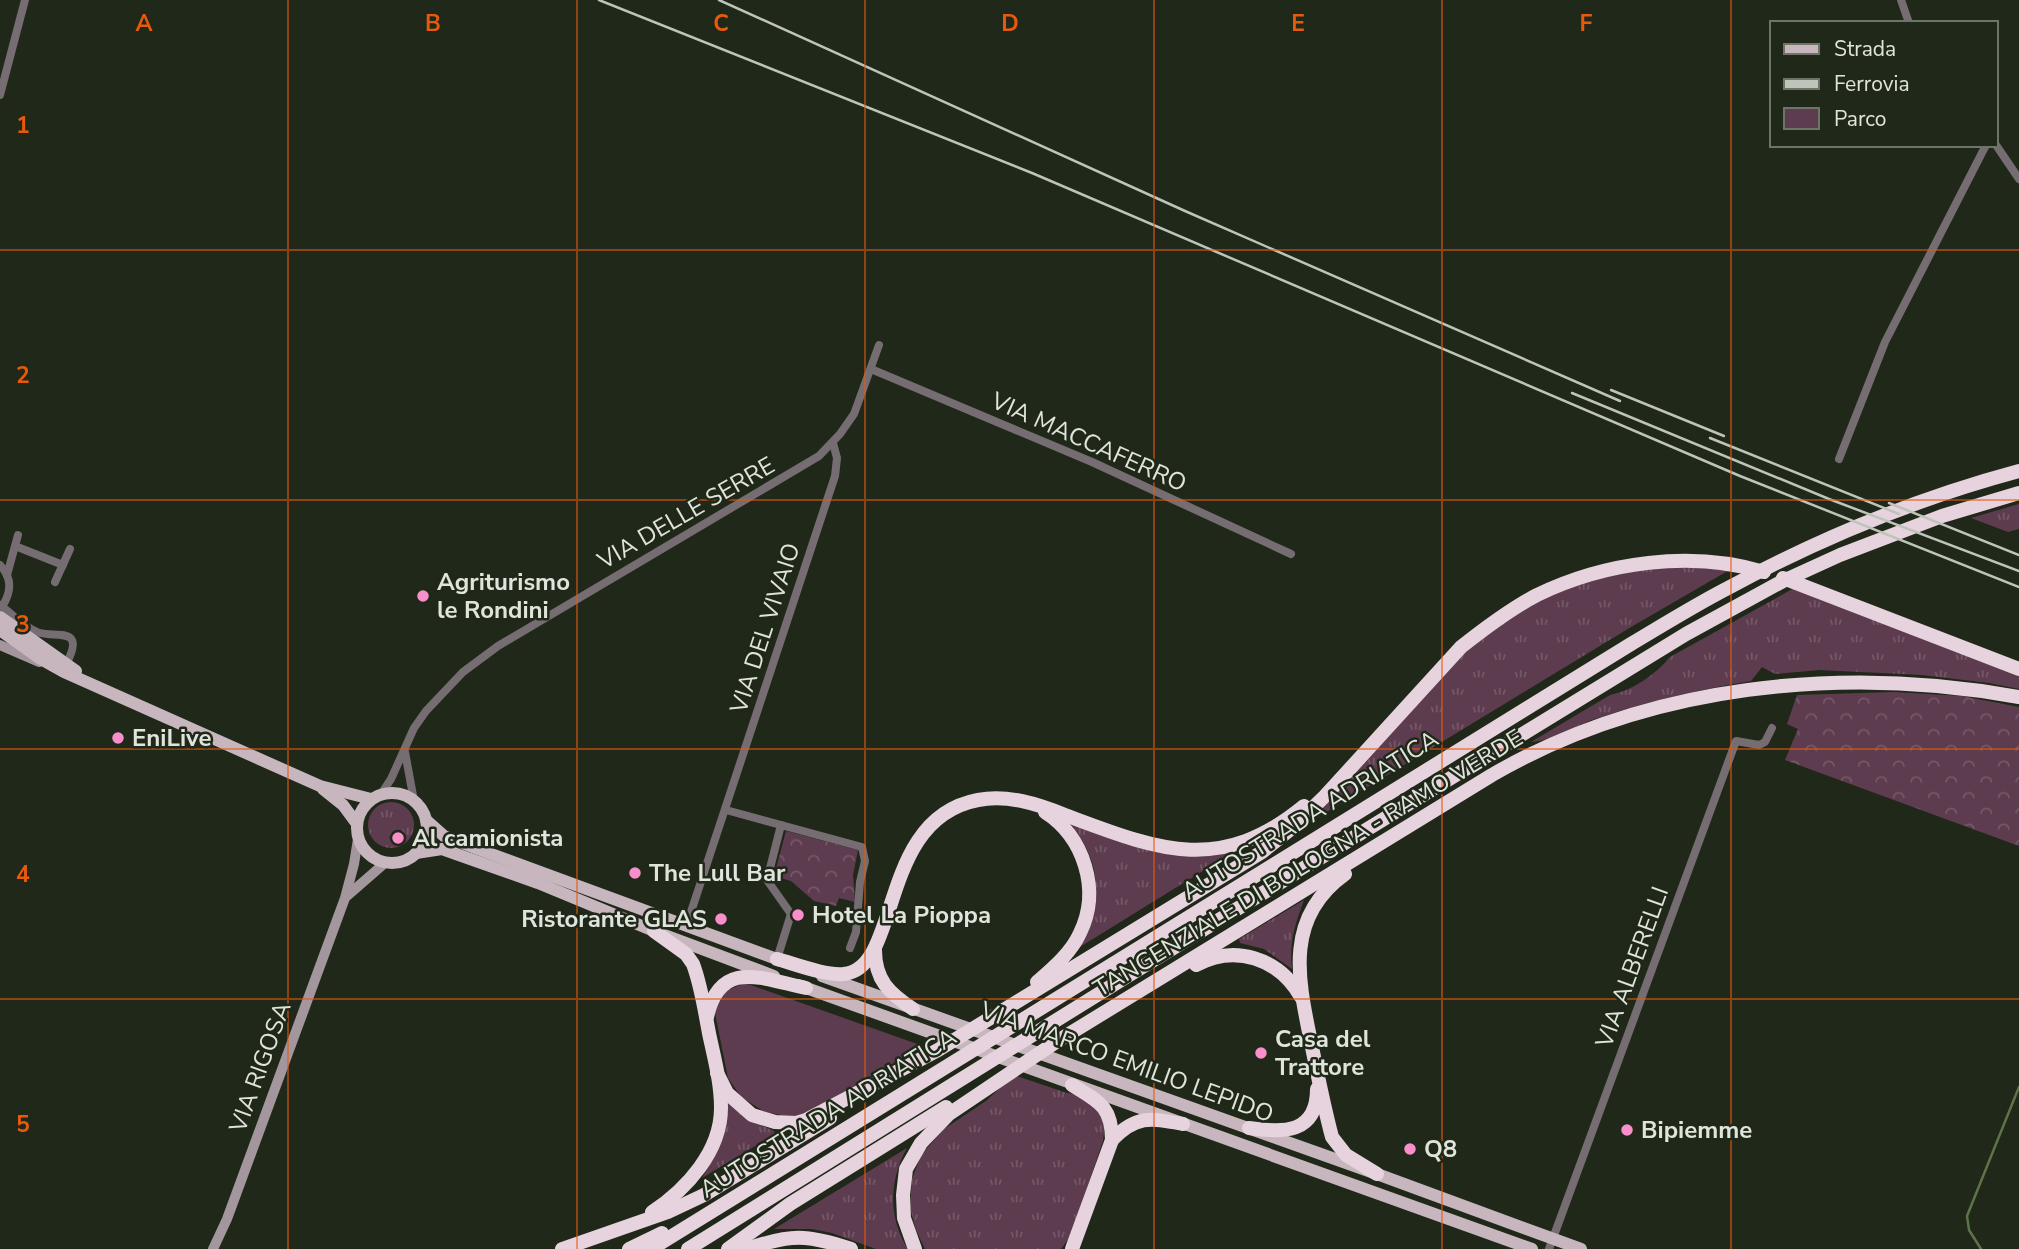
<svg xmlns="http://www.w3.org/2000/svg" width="2019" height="1249" font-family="'Nunito Sans',sans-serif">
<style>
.grass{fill:url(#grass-tufts)}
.forest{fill:url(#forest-crowns)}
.green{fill:#5e3c4f}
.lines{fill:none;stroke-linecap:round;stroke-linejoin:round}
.stream{stroke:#5d7449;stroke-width:2.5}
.minor{stroke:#756d71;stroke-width:8}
.secondary{stroke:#a3969d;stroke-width:10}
.primary{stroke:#c7b6be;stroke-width:12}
.motorway{stroke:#e7d3dd;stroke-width:14}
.rail{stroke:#bec4ba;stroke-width:2.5}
.grid{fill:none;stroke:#e8590c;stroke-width:2;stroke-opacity:0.55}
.poi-dot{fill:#f98fca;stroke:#20281a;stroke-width:2.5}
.labels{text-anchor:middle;stroke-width:5;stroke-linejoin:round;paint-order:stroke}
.street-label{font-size:24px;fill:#e0e5dc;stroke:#20281a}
.poi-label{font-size:24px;font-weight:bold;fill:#e0e5dc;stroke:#20281a;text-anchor:start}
.grid-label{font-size:23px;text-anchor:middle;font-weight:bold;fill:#e8590c;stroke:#20281a;stroke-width:5;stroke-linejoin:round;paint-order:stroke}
</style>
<defs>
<pattern id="grass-tufts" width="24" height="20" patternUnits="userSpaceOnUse" patternTransform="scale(1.75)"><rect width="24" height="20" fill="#5e3c4f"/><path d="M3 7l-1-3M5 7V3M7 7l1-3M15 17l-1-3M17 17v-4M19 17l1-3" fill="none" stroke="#755868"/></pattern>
<pattern id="forest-crowns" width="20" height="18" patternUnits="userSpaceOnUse" patternTransform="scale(1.75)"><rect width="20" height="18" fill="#5e3c4f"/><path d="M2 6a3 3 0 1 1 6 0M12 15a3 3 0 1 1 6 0" fill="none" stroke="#755868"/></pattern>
</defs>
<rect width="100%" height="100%" fill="#20281a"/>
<!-- grass -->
<g class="grass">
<path d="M2019,504V529L2008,532L1971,518Z"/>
<path d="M1660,566L1731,569L1631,627L1315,819L1312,817L1466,651C1503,620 1545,592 1592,579C1614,574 1638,570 1660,566Z"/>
<path d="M1796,587L2019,675V689L1989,683L1922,675L1819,670L1775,674L1762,667L1751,681C1697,690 1644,702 1592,720C1575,726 1547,742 1531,742L1610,695C1633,690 1654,676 1670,657Z"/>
<circle cx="391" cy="825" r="23"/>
<path d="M1068,821L1137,845L1240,848L1075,950C1081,932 1091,912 1095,892C1099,868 1084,839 1068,821Z"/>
<path d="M1304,900C1295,925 1289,941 1292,969L1264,949L1240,943L1239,939Z"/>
<path d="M1014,1075L1067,1093C1086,1093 1096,1108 1105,1123L1103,1141L1070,1237L1061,1249H925L916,1230L910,1208L912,1179L921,1155L944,1129L986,1101Z"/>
<path d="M724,1098L743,1116L774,1131L775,1134L702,1178L715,1156Z"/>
<path d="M907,1148C889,1180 888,1218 908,1249H876L832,1233L812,1229H774Z"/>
</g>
<!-- forest -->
<g class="forest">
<path d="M1894,692L1962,696L2019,707V846L1785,760L1798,729L1787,724L1797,695Z"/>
<path d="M786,831L858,850L853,875L855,902L839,898L836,906L814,901L791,881L774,876Z"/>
</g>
<!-- green -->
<path class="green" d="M745,983L923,1046L809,1112L790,1117L765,1112L741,1097L728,1078L714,1008L725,991Z"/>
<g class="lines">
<!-- stream -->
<path class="stream" d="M1981,1249L1969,1230L1967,1216L2019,1087"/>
<!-- minor -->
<g class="minor">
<path d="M1901,0L1909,23"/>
<path d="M0,95L25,0"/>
<path d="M1996,145L2019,179"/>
<path d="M871,369L1092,462L1291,554"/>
<path d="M1839,459L1885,342L1986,145"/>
<path d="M15,546L63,565"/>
<path d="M0,565C13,579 11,592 2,607"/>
<path d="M7,575L18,535"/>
<path d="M55,582L70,549"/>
<path d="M0,605C12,614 23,626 37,632C52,639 88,624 66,664"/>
<path d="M405,752L414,801"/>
<path d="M381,794L391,779L414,728L426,711L463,672L498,646L819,456L840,434L854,414L879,345"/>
<path d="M726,810L862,847L865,861L860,882L856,932L850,948"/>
<path d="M686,927L835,476L837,458L833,443"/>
<path d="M777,959L791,914L767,880L781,825"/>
<path d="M1549,1249L1736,741L1759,745L1765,742L1772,728"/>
</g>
<!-- secondary -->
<g class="secondary">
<path d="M0,645L39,662"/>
<path d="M347,896L386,862"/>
<path d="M213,1249L227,1219L345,898L354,864L358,839"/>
</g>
<!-- primary -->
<g class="primary">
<path d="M0,617L76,671"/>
<path d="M0,630L39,658L64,672L320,786L371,799"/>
<path d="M323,789L343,805L357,824"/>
<circle cx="392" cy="828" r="35"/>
<path d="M426,820L444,836L475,848L785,962"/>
<path d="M416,853L442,849L456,854L538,883L654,931L774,976"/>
<path d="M822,976L1377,1174L1581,1249"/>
<path d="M798,985L1532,1249"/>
</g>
<!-- motorway -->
<g class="motorway">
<path d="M1783,578L2019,669"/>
<path d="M1345,874C1282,919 1299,983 1312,1047C1318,1077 1324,1107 1332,1137L1346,1155L1377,1174"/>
<path d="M875,950C875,980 889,993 913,1009"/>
<path d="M777,959C795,964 826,976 844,974C902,968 877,819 978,800C1007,794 1038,804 1065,815C1156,849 1219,876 1304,806"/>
<path d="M1196,965C1235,944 1279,958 1301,997"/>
<path d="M1037,982C1053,968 1071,953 1080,933C1101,890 1084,837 1045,812"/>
<path d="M707,1017C720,958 762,979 806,988"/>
<path d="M717,1073L727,1093L752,1115L775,1122L796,1123L806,1120L938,1050L1262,852L1292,828L1325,796L1461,647C1485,628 1510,609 1537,595C1605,562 1691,550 1764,572"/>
<path d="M1072,1085C1098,1101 1112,1106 1112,1140L1072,1249"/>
<path d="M1249,1128C1283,1133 1317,1134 1317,1089"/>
<path d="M1112,1140C1136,1115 1150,1118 1183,1124"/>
<path d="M652,1212C687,1189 721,1151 721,1108C721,1084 715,1061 710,1038C705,1014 702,988 693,964L686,954L654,931"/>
<path d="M562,1249L668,1212L704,1195L830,1118"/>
<path d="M629,1249L662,1233"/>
<path d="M651,1249L1631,644C1663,625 1695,605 1728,588C1819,539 1918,498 2019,471"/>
<path d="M688,1249L1134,972L1686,634L1783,581L1840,555L1942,516L2019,493"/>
<path d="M728,1249L790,1204L946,1107"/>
<path d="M747,1249C790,1234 807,1234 851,1249"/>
<path d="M915,1249L904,1218L903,1195L906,1169L921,1143L949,1114L1056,1042L1492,775C1649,684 1842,665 2019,697"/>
</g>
<!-- rail -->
<g class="rail">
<path d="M599,0L1032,173L1740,476L2019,587"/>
<path d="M719,0L1185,211L1620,401"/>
<path d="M1611,390L1724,436"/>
<path d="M1572,393L1829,499L2019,571"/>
<path d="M1710,438L1899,514"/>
<path d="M1889,503L2019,555"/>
</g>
</g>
<!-- grid -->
<path class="grid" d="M288,0V1249M577,0V1249M865,0V1249M1154,0V1249M1442,0V1249M1731,0V1249M0,250H2019M0,500H2019M0,749H2019M0,999H2019"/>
<!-- markers -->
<g class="poi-dot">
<circle cx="423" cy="596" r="7"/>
<circle cx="118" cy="738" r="7"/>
<circle cx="398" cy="838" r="7"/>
<circle cx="635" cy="873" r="7"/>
<circle cx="798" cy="915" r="7"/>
<circle cx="721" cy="919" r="7"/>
<circle cx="1261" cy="1053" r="7"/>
<circle cx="1627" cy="1130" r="7"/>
<circle cx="1410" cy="1149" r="7"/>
</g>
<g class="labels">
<!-- street labels -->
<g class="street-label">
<text transform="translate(1089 442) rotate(24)" y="8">VIA MACCAFERRO</text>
<text transform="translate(686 513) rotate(-30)" y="8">VIA DELLE SERRE</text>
<text transform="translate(765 628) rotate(-72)" y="8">VIA DEL VIVAIO</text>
<text transform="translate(1310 815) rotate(-32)" y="8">AUTOSTRADA ADRIATICA</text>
<text transform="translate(1308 863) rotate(-31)" y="8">TANGENZIALE DI BOLOGNA - RAMO VERDE</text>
<text transform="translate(1632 967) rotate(-70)" y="8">VIA ALBERELLI</text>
<text transform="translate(1127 1062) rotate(20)" y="8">VIA MARCO EMILIO LEPIDO</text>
<text transform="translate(260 1067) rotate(-70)" y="8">VIA RIGOSA</text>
<text transform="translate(828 1113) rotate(-32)" y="8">AUTOSTRADA ADRIATICA</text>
</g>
<!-- poi labels -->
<g class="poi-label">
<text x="437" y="590">Agriturismo<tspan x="437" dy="28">le Rondini</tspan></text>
<text x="132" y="746">EniLive</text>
<text x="412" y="846">Al camionista</text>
<text x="649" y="881">The Lull Bar</text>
<text x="812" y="923">Hotel La Pioppa</text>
<text x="707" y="927" text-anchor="end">Ristorante GLAS</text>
<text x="1275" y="1047">Casa del<tspan x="1275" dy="28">Trattore</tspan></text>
<text x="1641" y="1138">Bipiemme</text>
<text x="1424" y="1157">Q8</text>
</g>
</g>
<g class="grid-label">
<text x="144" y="31">A</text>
<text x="433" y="31">B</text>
<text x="721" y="31">C</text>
<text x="1010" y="31">D</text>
<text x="1298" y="31">E</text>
<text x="1586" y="31">F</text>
<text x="23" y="133">1</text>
<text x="23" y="383">2</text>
<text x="23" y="632">3</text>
<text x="23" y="882">4</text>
<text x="23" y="1132">5</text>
</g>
<!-- legend -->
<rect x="1770" y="21" width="228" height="126" fill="#20281a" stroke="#6d7468" stroke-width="2"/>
<rect x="1784" y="44" width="35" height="10" fill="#c7b6be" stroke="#6d7468" stroke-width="2"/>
<text x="1834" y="56" font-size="21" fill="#e0e5dc">Strada</text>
<rect x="1784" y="79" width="35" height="10" fill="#bec4ba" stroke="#6d7468" stroke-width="2"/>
<text x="1834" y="91" font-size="21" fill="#e0e5dc">Ferrovia</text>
<rect x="1784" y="108" width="35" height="21" fill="#5e3c4f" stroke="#6d7468" stroke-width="2"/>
<text x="1834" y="126" font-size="21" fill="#e0e5dc">Parco</text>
</svg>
